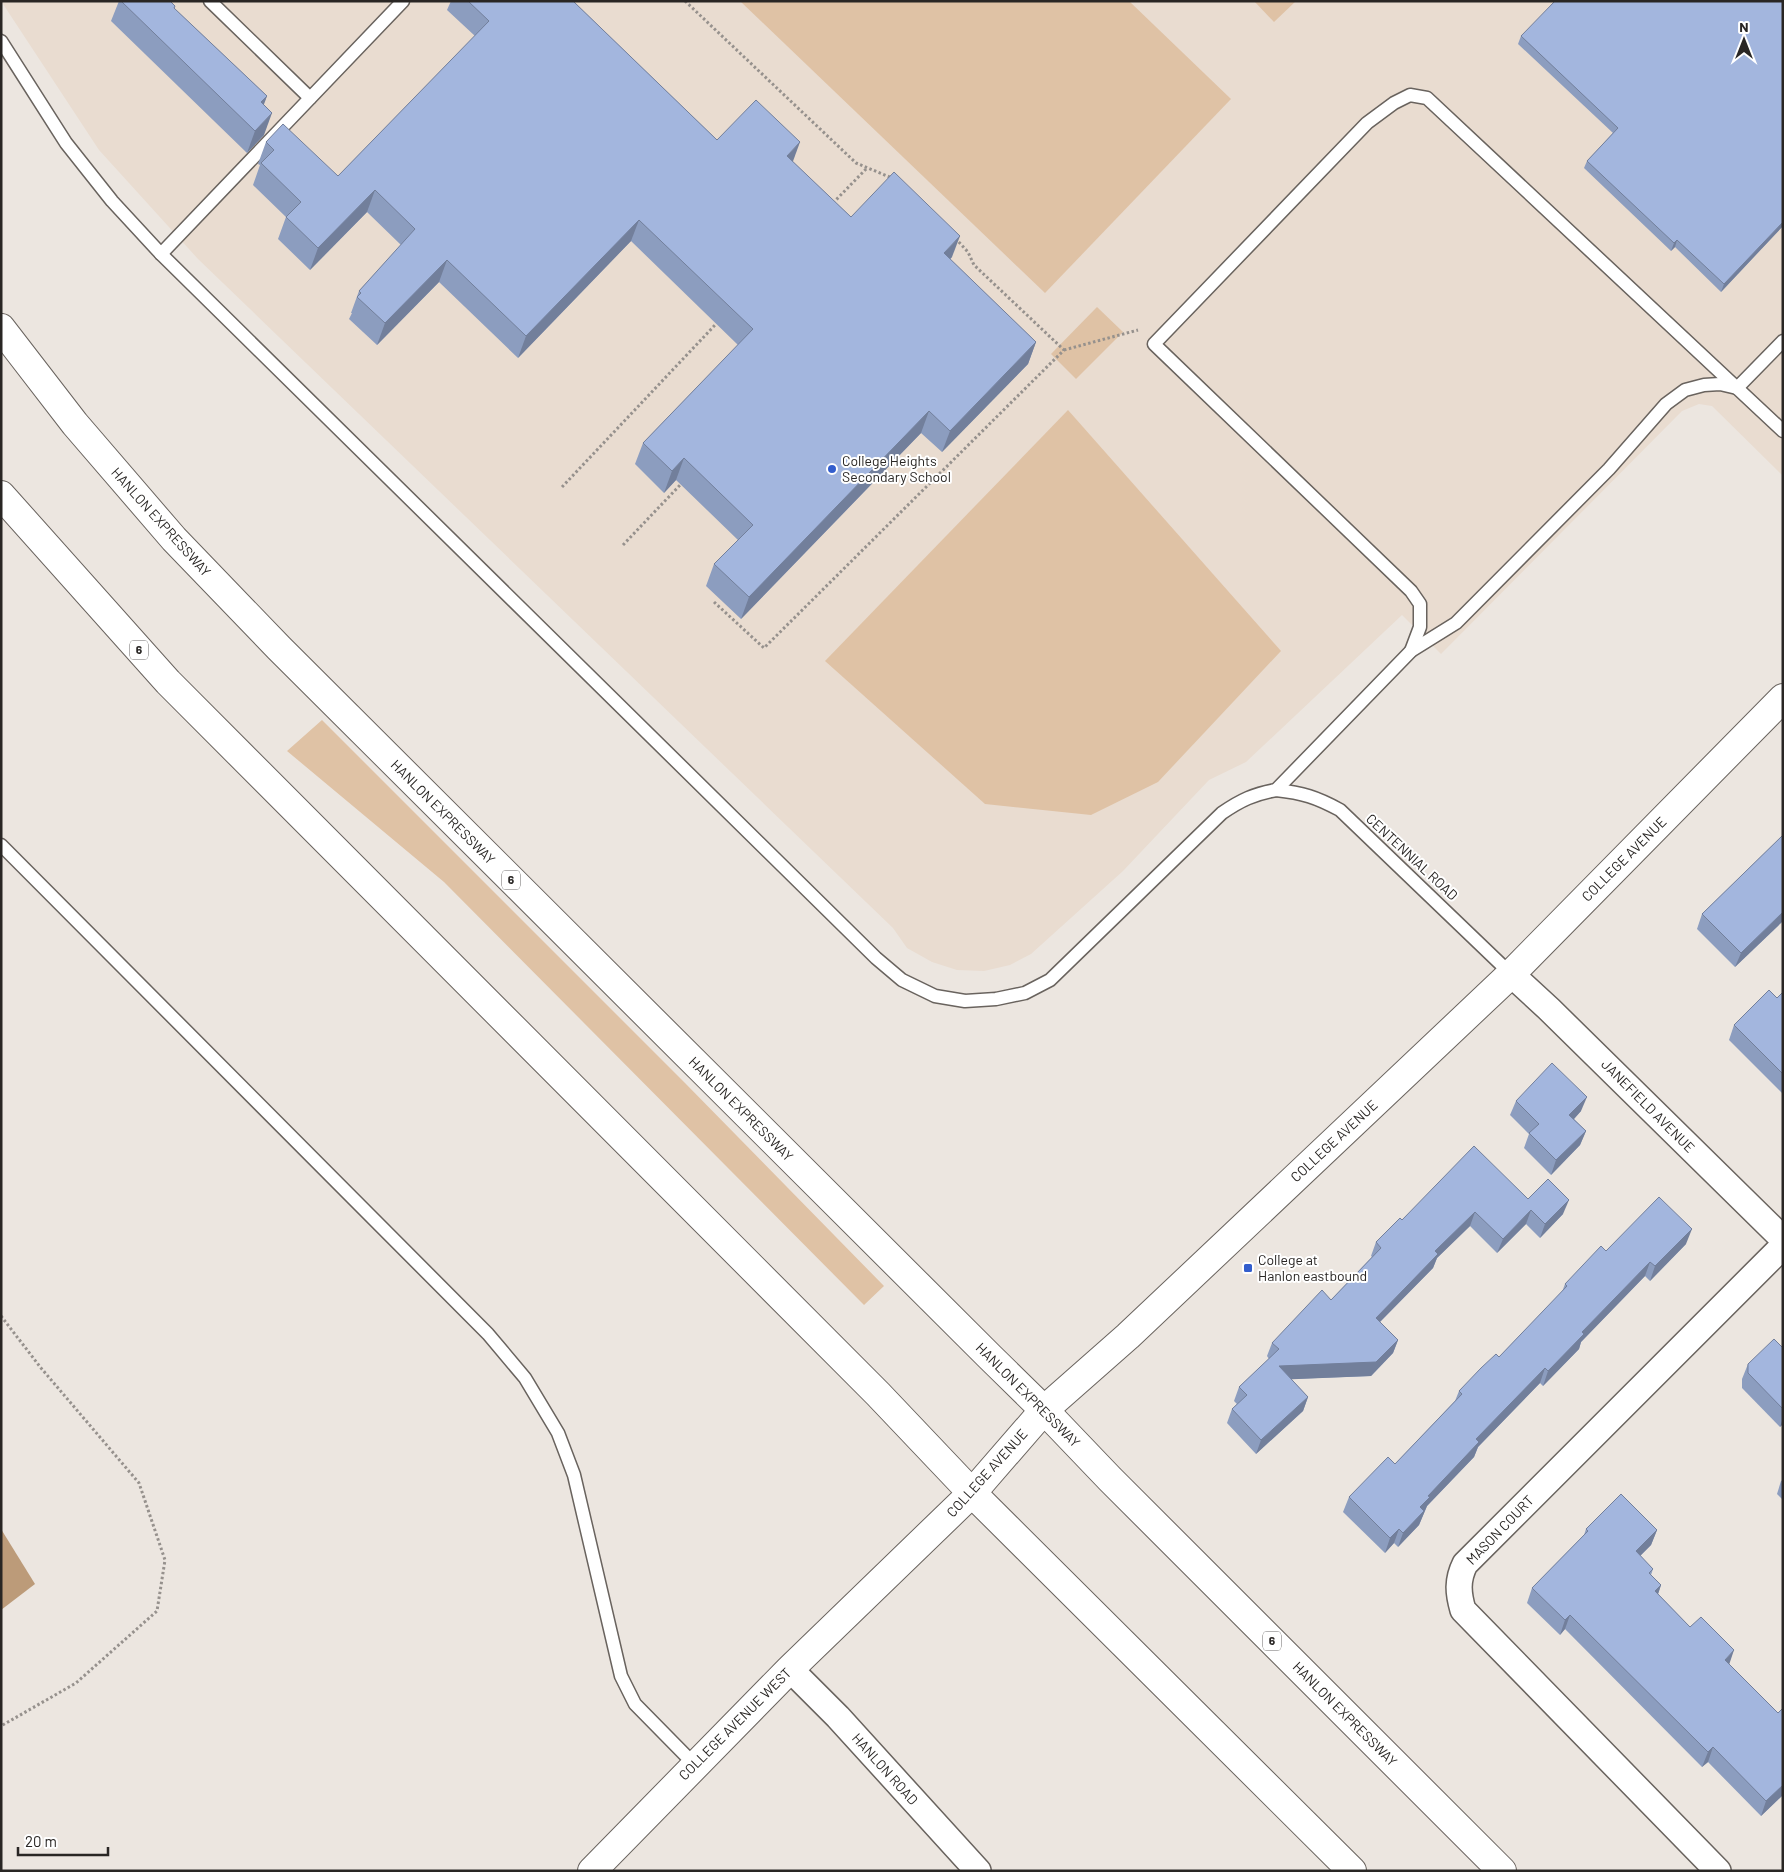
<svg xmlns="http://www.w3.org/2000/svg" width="1784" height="1872" font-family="Barlow,sans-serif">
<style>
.built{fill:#e9dcd0}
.green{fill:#dfc2a5}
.water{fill:#bc9b79}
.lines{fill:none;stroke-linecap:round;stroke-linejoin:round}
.lane-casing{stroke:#69635e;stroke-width:15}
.street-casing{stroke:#69635e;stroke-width:28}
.secondary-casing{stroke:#69635e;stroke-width:30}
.highway-casing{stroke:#69635e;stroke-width:30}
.path{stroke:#96918d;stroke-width:3;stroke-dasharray:2.5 2.5;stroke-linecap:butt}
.lane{stroke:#fff;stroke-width:12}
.street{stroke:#fff;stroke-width:25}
.secondary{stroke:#fff;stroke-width:28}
.highway{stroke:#fff;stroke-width:28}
.wall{fill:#8c9dbf}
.shaded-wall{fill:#727f9b}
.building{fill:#a3b6de;stroke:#727f9b}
.poi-dot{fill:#335ecd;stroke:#fff;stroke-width:2}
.labels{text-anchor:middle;stroke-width:4;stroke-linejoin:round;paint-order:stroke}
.shield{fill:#fff;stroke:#696766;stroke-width:1}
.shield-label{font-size:12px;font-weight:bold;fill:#292624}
.poi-label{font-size:14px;fill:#292624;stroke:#fff;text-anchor:start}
.street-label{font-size:14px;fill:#292624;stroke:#fff}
</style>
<rect width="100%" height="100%" fill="#ece6e0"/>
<!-- built -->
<path class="built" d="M1,1H1783V476L1712,406L1699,404L1682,411L1441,654L1402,615L1246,762L1209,780L1123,871L1031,954L1010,965L984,971L957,970L932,962L907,948L893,928L198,259L99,150Z"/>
<!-- green -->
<g class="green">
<path d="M740,1H1129L1231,99L1045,293Z"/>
<path d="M1254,1H1296L1274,22Z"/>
<path d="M1097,307L1123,332L1076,379L1051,354Z"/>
<path d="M1068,410L1281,651L1158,782L1091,815L985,804L825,661Z"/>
<path d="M322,720L685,1083L884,1286L864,1305L444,882L287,751Z"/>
</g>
<!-- water -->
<path class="water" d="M1,1529L35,1584L1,1610Z"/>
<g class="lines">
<defs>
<g id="lane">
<path d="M210,1L310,98"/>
<path d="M1,41L66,143L112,201L161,254L876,958L902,980L935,996L965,1001L996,999L1025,993L1050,980L1222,813C1241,800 1254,794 1276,790L1411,651L1456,623L1609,469L1666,404L1685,390L1704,385L1720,384L1737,388"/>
<path d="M161,254L403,1"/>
<path d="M1737,388L1783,341"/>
<path d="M1411,651L1420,627V604L1411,591L1154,344L1367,123L1394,103L1410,95L1427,98L1783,431"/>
<path d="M1276,790C1303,793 1316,797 1340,810L1511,974"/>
<path d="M1,845L488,1334L525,1378L558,1433L574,1475L621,1676L635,1704L695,1765"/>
</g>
<g id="street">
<path d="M1511,974L1549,1009L1783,1239"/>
<path d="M790,1669L838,1717L978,1871"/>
<path d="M1718,1871L1463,1610C1458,1593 1457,1580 1465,1564L1783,1246"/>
</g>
<path id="secondary" d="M592,1871L790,1669L972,1493L1044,1410L1128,1336L1511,974L1783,698"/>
<g id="highway">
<path d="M1,328L75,424L174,539L279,648L990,1357L1044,1410L1110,1479L1502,1871"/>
<path d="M1,495L168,682L878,1394L972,1493L1352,1871"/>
</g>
</defs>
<!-- lane casing -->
<use href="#lane" class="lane-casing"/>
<!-- street casing -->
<use href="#street" class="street-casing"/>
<!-- secondary casing -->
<use href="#secondary" class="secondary-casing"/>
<!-- highway casing -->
<use href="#highway" class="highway-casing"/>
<!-- path -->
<g class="path">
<path d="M685,1L856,163L892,178"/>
<path d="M833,203L867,168"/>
<path d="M1064,350L1138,330"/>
<path d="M562,487L716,324"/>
<path d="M623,545L682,483"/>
<path d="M714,602L764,648L1064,350L974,265L968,252L956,239"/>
<path d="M1,1316L41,1368L139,1483L165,1560L157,1611L76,1683L1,1726"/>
</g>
<!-- lane -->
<use href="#lane" class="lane"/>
<!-- street -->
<use href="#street" class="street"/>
<!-- secondary -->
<use href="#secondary" class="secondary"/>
<!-- highway -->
<use href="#highway" class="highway"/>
</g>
<!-- wall -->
<g class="wall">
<path d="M119,1H170L175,6V9L267,96L263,105L264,135L247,153L111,21Z"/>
<path d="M451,1H573L717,140L793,162L851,217L952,257L950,259L1036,342L1028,364L942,452L921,433L741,619L706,586L714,564L738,540L676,480L664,493L635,464L643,443L738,345L631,241L518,358L439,282L377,345L349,319L352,313H351L359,291L401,245L367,212L310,270L278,239L286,217L253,185L260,165L258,164L266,142L338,176L475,36L447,10Z"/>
<path d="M1521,36L1783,226L1721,292L1675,247L1671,251L1584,168L1587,161L1613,133L1518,44Z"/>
<path d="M1783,835V921L1735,967L1697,929L1702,914Z"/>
<path d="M1783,994V1094L1729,1040L1734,1025Z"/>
<path d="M1516,1101L1581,1111L1574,1119L1586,1131L1580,1145L1551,1175L1524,1148L1529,1134L1510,1115Z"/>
<path d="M1528,1199L1563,1214L1540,1238L1526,1224L1497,1253L1470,1226L1437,1258L1433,1268L1380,1322L1398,1340L1393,1353L1371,1376L1291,1379L1308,1397L1303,1411L1256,1454L1227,1423L1232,1409L1237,1404L1234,1401L1239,1387L1269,1359L1267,1356L1272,1343L1331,1300L1372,1257L1371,1256L1376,1242L1402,1220Z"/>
<path d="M1686,1244L1650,1281L1645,1276L1581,1342L1579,1349L1543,1386L1540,1383L1478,1447L1474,1457L1427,1506L1419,1525L1398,1547L1394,1543L1385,1553L1343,1512L1349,1497L1395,1464L1455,1401L1459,1391L1499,1357L1562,1292L1565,1284L1606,1251Z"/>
<path d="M1783,1348V1424L1780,1427L1742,1388V1379L1748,1364Z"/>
<path d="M1783,1480V1500L1777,1494L1781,1481Z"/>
<path d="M1586,1529L1657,1530L1651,1545L1640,1556L1653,1569L1651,1575L1661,1585L1658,1594L1690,1627L1729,1664L1783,1795L1761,1816L1708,1762L1702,1767L1565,1629L1560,1635L1527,1603L1532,1588L1584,1535Z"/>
</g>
<!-- shaded-wall -->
<g class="shaded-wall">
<path d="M267,96L259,118L261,102Z"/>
<path d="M272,113L264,135L247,153L255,131Z"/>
<path d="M800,142L792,164L787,156Z"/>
<path d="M375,190L367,212L310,270L318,248Z"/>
<path d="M639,220L631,241L518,358L526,336Z"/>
<path d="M1783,222V226L1721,292L1724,284Z"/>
<path d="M960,236L952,257L936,274L944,253Z"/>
<path d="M1677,240L1675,247L1671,251L1674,243Z"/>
<path d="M447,260L439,282L377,345L385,323Z"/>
<path d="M1036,342L1028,364L942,452L950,431Z"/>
<path d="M929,411L921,433L741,619L749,597Z"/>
<path d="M684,458L676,480L664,493L672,471Z"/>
<path d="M1783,912V921L1735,967L1741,953Z"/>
<path d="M1587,1097L1581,1111L1564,1130L1569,1115Z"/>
<path d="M1586,1131L1580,1145L1551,1175L1556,1160Z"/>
<path d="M1569,1200L1563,1214L1540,1238L1545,1224Z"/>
<path d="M1531,1210L1526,1224L1497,1253L1503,1239Z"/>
<path d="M1475,1212L1470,1226L1437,1258L1433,1268L1370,1332L1376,1318L1435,1251Z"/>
<path d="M1692,1229L1686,1244L1650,1281L1655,1266Z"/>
<path d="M1650,1262L1645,1276L1581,1342L1579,1349L1543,1386L1548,1371L1582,1332Z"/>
<path d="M1398,1340L1393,1353L1371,1376L1274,1380L1279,1366Z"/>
<path d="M1545,1368L1540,1383L1478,1447L1474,1457L1427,1506L1419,1525L1398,1547L1403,1533L1428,1496L1476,1439Z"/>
<path d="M1308,1397L1303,1411L1256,1454L1261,1440Z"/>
<path d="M1783,1418V1424L1780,1427Z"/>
<path d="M1399,1529L1394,1543L1385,1553L1390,1538Z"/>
<path d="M1657,1530L1651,1545L1630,1566L1636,1551Z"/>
<path d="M1661,1585L1656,1600L1655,1591Z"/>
<path d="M1570,1615L1565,1629L1560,1635L1565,1620Z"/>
<path d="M1734,1650L1729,1665L1725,1660Z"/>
<path d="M1713,1747L1708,1762L1702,1767L1708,1752Z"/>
<path d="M1783,1785V1795L1761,1816L1766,1801Z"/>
</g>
<!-- building -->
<g class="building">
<path d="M121,1H170L175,6L174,8L267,96L261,102L272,113L255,131Z"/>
<path d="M468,1H573L717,140L756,100L800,142L787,156L851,217L894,172L960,236L944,253L1036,342L950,431L929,411L749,597L714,564L753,525L684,458L672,471L643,443L753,329L639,220L526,336L447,260L385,323L357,297L361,293L359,291L415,229L375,190L318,248L286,217L301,202L261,163L274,150L266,142L283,124L338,176L489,21Z"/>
<path d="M1555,1H1783V222L1724,284L1677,240L1674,243L1587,161L1618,128L1521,36Z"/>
<path d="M1783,835V912L1741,953L1702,914Z"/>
<path d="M1769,990L1777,998L1782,993L1783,994V1074L1734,1025Z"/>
<path d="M1552,1063L1587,1097L1569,1115L1586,1131L1556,1160L1529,1133L1539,1124L1516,1101Z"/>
<path d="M1474,1146L1528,1199L1548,1179L1569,1200L1545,1224L1531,1210L1503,1239L1475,1212L1435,1251L1438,1254L1376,1318L1398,1340L1376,1362L1279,1366L1308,1397L1261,1440L1232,1409L1247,1395L1239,1387L1279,1349L1272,1343L1322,1290L1331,1300L1381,1248L1376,1242L1400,1218L1402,1220Z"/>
<path d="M1659,1197L1692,1229L1655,1266L1650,1262L1582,1332L1584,1334L1548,1371L1545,1368L1476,1439L1479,1442L1428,1496L1430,1497L1420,1507L1424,1511L1403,1533L1399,1529L1390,1538L1349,1497L1388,1457L1395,1464L1462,1394L1459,1391L1481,1368L1496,1354L1499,1357L1567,1286L1565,1284L1601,1246L1606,1251Z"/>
<path d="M1774,1339L1783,1348V1409L1748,1373V1364Z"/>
<path d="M1621,1494L1657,1530L1636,1551L1653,1569L1649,1573L1661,1585L1655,1591L1690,1627L1701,1617L1734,1650L1725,1660L1778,1713L1782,1709L1783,1710V1785L1766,1801L1713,1747L1708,1752L1570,1615L1565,1620L1532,1588L1588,1531L1586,1529Z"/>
</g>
<!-- markers -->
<g class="poi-dot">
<circle cx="832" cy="469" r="5"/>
<rect x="1243" y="1263" width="10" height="10" rx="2.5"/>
</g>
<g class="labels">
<!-- shield labels -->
<g class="shield">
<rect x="130" y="640.5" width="18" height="19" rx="4"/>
<rect x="502" y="870.5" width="18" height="19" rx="4"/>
<rect x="1263" y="1631.5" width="18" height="19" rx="4"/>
</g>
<g class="shield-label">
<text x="139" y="654">6</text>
<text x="511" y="884">6</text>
<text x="1272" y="1645">6</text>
</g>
<!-- poi labels -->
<g class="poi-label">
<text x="842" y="466">College Heights<tspan x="842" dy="16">Secondary School</tspan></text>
<text x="1258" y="1265">College at<tspan x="1258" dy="16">Hanlon eastbound</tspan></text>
</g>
<!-- street labels -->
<g class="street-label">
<text transform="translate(161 522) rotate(48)" y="5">HANLON EXPRESSWAY</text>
<text transform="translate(443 812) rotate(45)" y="5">HANLON EXPRESSWAY</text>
<text transform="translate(1412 857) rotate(43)" y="5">CENTENNIAL ROAD</text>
<text transform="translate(1624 859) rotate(-45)" y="5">COLLEGE AVENUE</text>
<text transform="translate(1648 1106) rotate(45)" y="5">JANEFIELD AVENUE</text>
<text transform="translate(741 1109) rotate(45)" y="5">HANLON EXPRESSWAY</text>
<text transform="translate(1334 1141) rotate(-43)" y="5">COLLEGE AVENUE</text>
<text transform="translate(1028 1395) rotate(45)" y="5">HANLON EXPRESSWAY</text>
<text transform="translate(987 1473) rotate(-48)" y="5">COLLEGE AVENUE</text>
<text transform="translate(1500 1530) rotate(-46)" y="5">MASON COURT</text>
<text transform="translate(1345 1714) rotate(45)" y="5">HANLON EXPRESSWAY</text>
<text transform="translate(735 1724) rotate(-45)" y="5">COLLEGE AVENUE WEST</text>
<text transform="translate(885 1769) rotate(48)" y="5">HANLON ROAD</text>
</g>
</g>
<!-- border -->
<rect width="1784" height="1872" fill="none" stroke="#292624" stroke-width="5"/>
<!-- north arrow -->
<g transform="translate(1744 40)" stroke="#ffffff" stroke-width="4" paint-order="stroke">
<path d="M0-4L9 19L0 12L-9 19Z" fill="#292624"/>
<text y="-8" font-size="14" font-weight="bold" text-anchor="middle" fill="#292624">N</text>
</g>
<!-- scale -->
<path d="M18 1847v8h90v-8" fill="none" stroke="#292624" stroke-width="2.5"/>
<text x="25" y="1847" font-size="15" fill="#292624" stroke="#ffffff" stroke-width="4" paint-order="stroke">20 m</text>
</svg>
